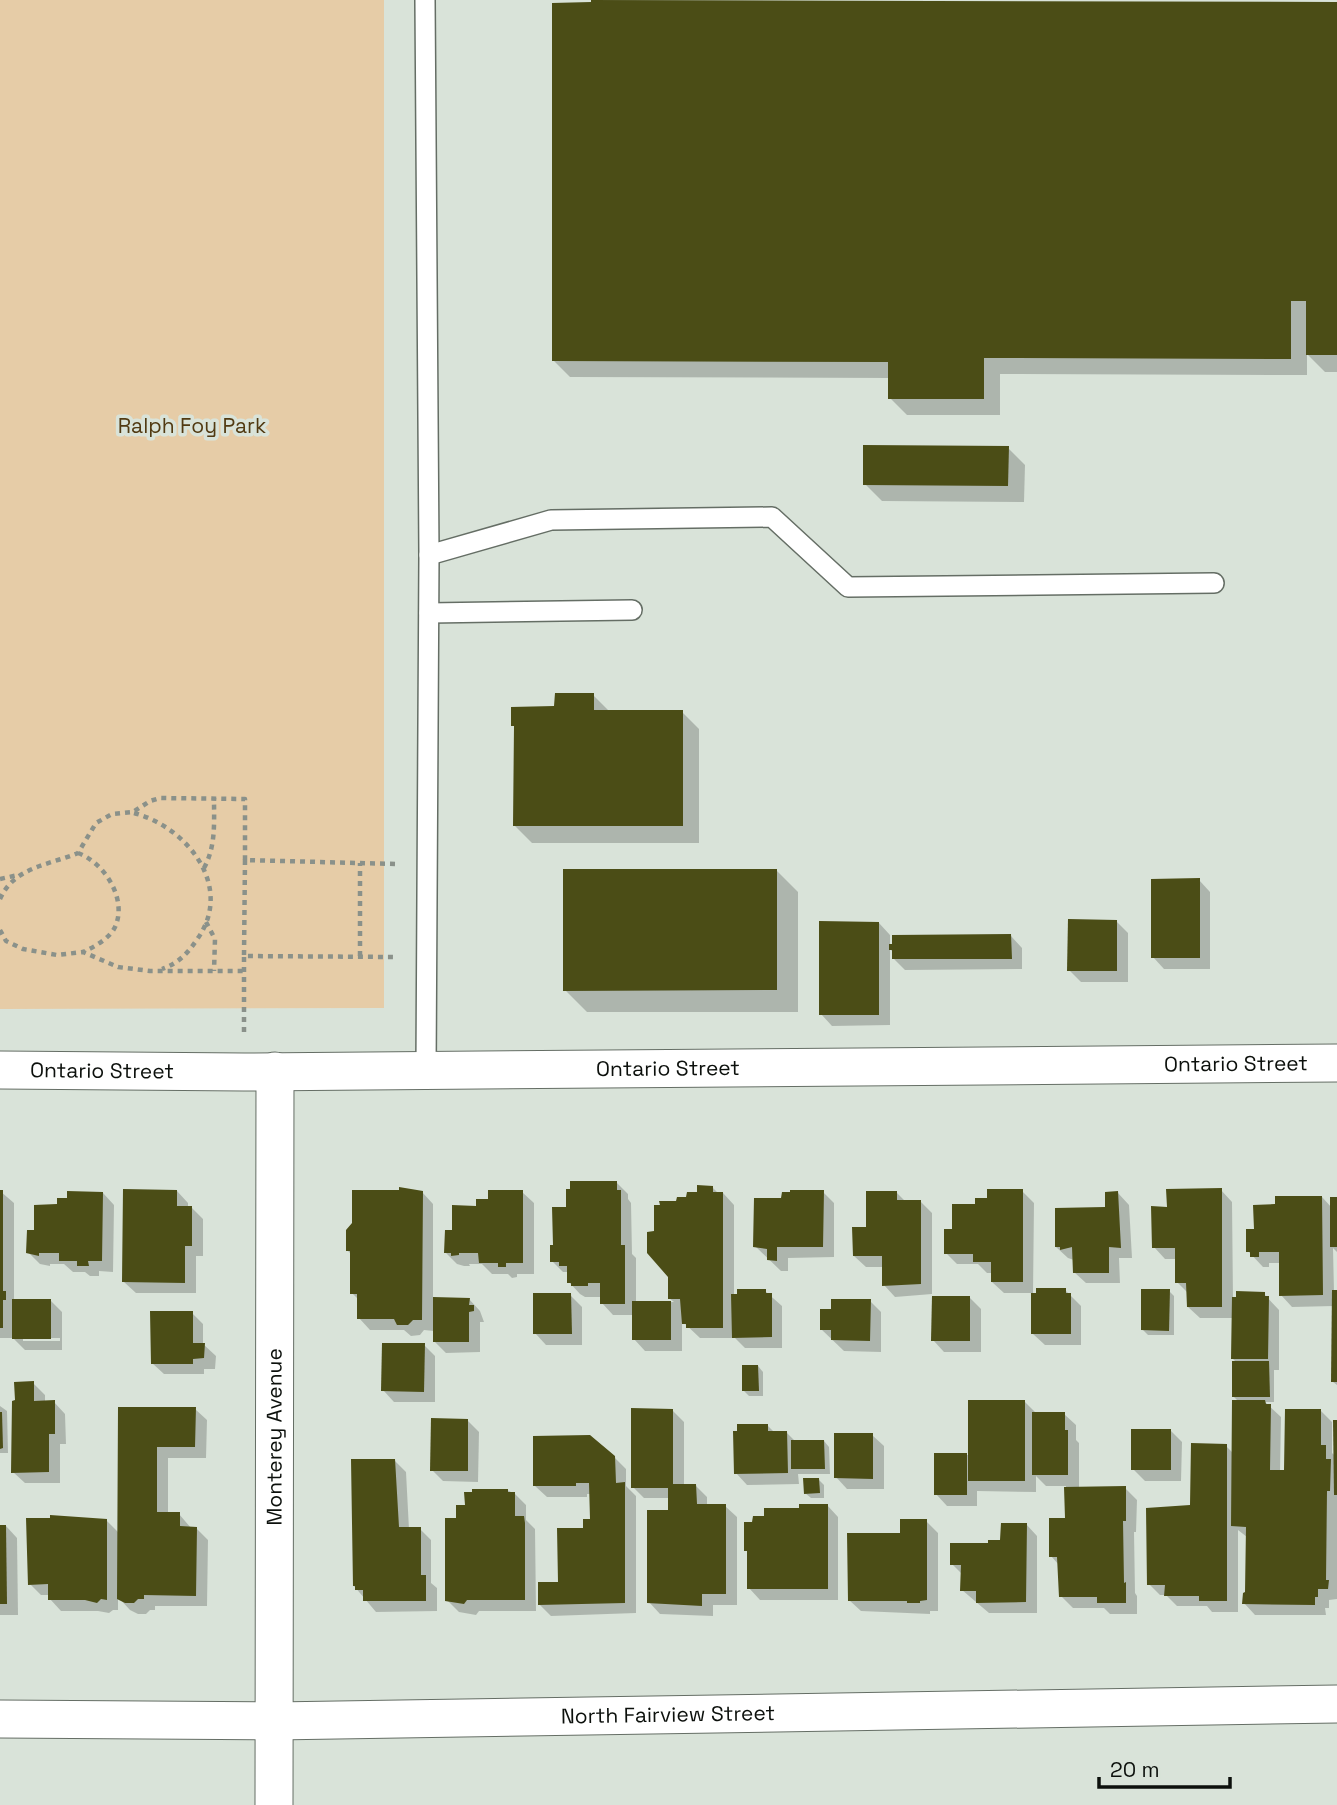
<svg xmlns="http://www.w3.org/2000/svg" width="1337" height="1805" font-family="'Space Grotesk',sans-serif">
<style>
.green{fill:#e6cca7}
.shadow{fill:#0003;fill-rule:evenodd}
.building{fill:#4b4d16}
.lines{fill:none;stroke-linecap:round;stroke-linejoin:round}
.service-casing{stroke:#656e65;stroke-width:22}
.minor-casing{stroke:#656e65;stroke-width:39}
.path{stroke:#8a918a;stroke-width:4.5;stroke-dasharray:5 5;stroke-linecap:butt}
.service{stroke:#fff;stroke-width:19}
.minor{stroke:#fff;stroke-width:37}
.labels{text-anchor:middle;stroke-width:7;stroke-linejoin:round;paint-order:stroke}
.park-label{font-size:21px;fill:#513a12;stroke:#d9e3d9}
.street-label{font-size:21px;fill:#0c100c;stroke:#d9e3d9}
</style>
<rect width="100%" height="100%" fill="#d9e3d9"/>
<!-- green -->
<path class="green" d="M0,0H384V1008L0,1009Z"/>
<!-- shadow -->
<g class="shadow">
<path d="M593,0L1337,3V372H1325L1307,354V375L1000,374V415H907L890,398V378L570,377L553,360Z"/>
<path d="M1008,448L1025,465L1024,502L882,501L865,484Z"/>
<path d="M593,695L610,712H682L699,729V843H532L515,826V727L513,725Z"/>
<path d="M777,871L798,892V1012H587L565,990Z"/>
<path d="M1199,880L1210,892V969H1164L1153,957Z"/>
<path d="M1117,922L1128,933V982H1081L1069,970Z"/>
<path d="M879,923L890,935V945L1011,936L1022,948V969L905,970L894,959V953L890,949V1025L832,1026L821,1014Z"/>
<path d="M616,1182L628,1194V1199L631,1203L632,1254L636,1258V1303L674,1302L669,1298L670,1277L656,1233L678,1203L712,1187L718,1193H723L734,1205V1295L765,1291L782,1306V1348H745L735,1338H700L682,1321V1351H645L634,1339V1315H613L602,1303V1297H585L580,1294L569,1282L568,1272H563L552,1261L554,1247L567,1209Z"/>
<path d="M1221,1190L1232,1202L1233,1299L1264,1294L1279,1310V1370H1274V1402H1265L1281,1417L1280,1471H1286L1320,1410L1332,1422V1453L1336,1457L1337,1421V1599L1329,1600V1608H1325L1326,1615H1255L1244,1603L1247,1594V1537L1238,1530V1612H1212L1207,1606H1177L1166,1595H1160L1149,1584L1226,1446L1233,1453L1239,1402L1234,1397L1237,1363L1233,1359V1318H1200L1188,1307V1293L1177,1282V1259H1165L1154,1247L1169,1209Z"/>
<path d="M0,1191L14,1203V1301H51L62,1312V1350H25L13,1338H0ZM23,1338H60V1341H23Z"/>
<path d="M177,1191L188,1203V1208H192L203,1219V1256H196V1293H136L124,1282Z"/>
<path d="M1022,1191L1034,1203L1033,1294L1065,1290L1081,1306V1345H1045L1033,1334L1032,1293H1004L992,1282V1273H987L978,1264H957L946,1253L953,1231L977,1206Z"/>
<path d="M422,1192L433,1204V1299H469L480,1311L484,1322H480V1352L446,1353L434,1341V1331L424,1330L420,1335L411,1336L404,1330H370L359,1318V1300L352,1293V1255L348,1251Z"/>
<path d="M522,1192L534,1203V1274H517V1277L512,1278L508,1274H492L482,1264H469L470,1266H464L457,1264L446,1253L454,1232L478,1207L489,1201Z"/>
<path d="M823,1192L834,1203V1257L788,1258V1271H781L755,1246L782,1200Z"/>
<path d="M103,1193L114,1205L113,1272L99,1271V1276H90L85,1272H73L64,1264H50V1266L40,1264L28,1252L36,1232L59,1206Z"/>
<path d="M897,1193L906,1202H921L932,1213V1294L895,1297L884,1285V1267H866L854,1256L868,1229Z"/>
<path d="M1118,1193L1129,1205L1132,1258H1119L1120,1283H1086L1074,1272V1260L1068,1258L1056,1247L1107,1209Z"/>
<path d="M1322,1197L1332,1208L1337,1199V1252L1333,1248L1334,1292H1337V1385L1333,1382L1334,1306L1292,1307L1281,1295V1263H1269V1267H1263L1248,1251L1256,1231L1277,1206Z"/>
<path d="M1169,1291L1174,1296V1335H1148L1142,1329Z"/>
<path d="M570,1295L582,1307V1345H546L535,1333Z"/>
<path d="M970,1298L981,1309V1352H944L933,1340Z"/>
<path d="M870,1301L881,1312V1352L844,1351L821,1329L833,1311Z"/>
<path d="M192,1313L203,1324V1344L216,1356L215,1369H204V1374H164L152,1363Z"/>
<path d="M424,1345L435,1356V1402H394L383,1390Z"/>
<path d="M758,1366L763,1372V1396H749L744,1391Z"/>
<path d="M33,1383L45,1395V1402H54L65,1414L66,1444H60V1483H25L13,1472L16,1402Z"/>
<path d="M1025,1402L1036,1413L1064,1414L1076,1425V1440L1079,1443V1488H1125L1137,1500L1136,1532H1134L1135,1593L1137,1596V1614H1110L1104,1608H1073L1061,1596L1059,1565L1051,1556L1066,1520V1486H1046L1036,1476V1492L977,1491V1506H947L936,1494V1455H970Z"/>
<path d="M0,1406L7,1411L8,1453H0Z"/>
<path d="M120,1408L195,1409L207,1420L206,1458H168V1514H179L191,1528H196L208,1540L207,1606H155V1610H150L146,1614H138L130,1610L118,1597V1610H113L109,1613L98,1611H61L50,1599L49,1595H41L30,1584L106,1520L119,1533Z"/>
<path d="M673,1411L684,1422V1486H696L707,1497V1506H725L737,1517V1605H713V1616L660,1614L649,1602L670,1512V1498H644L633,1487Z"/>
<path d="M467,1420L479,1432L478,1482L443,1481L432,1470Z"/>
<path d="M767,1425L775,1433L786,1432L795,1441H824L829,1447L830,1474H798L799,1484L747,1485L736,1473Z"/>
<path d="M1171,1431L1182,1442L1181,1481H1145L1133,1469Z"/>
<path d="M872,1435L884,1446V1489H847L836,1477Z"/>
<path d="M614,1457L626,1469V1486L636,1496V1613L551,1616L539,1604L559,1583L585,1530L592,1521L591,1494H587V1497H547L535,1486Z"/>
<path d="M395,1461L406,1472L409,1529H420L431,1540V1583L437,1588V1611L376,1612L354,1586Z"/>
<path d="M819,1480L824,1485V1498H811L805,1493Z"/>
<path d="M507,1490L515,1494L526,1505V1520L535,1529L536,1611H479L476,1615L459,1612L447,1600L458,1520L466,1506Z"/>
<path d="M827,1505L838,1517V1600H760L749,1588V1553L746,1550L754,1524L766,1517Z"/>
<path d="M926,1521L938,1533V1611H930V1614L861,1611L849,1600L901,1534Z"/>
<path d="M1026,1524L1037,1536V1613H989L962,1590V1574L952,1564L990,1545L1002,1542Z"/>
<path d="M0,1526H6L17,1538L18,1615H0Z"/>
</g>
<!-- building -->
<g class="building">
<path d="M591,0L1337,2V355H1306V301H1291V359L984,358V399H888V362L552,361V3L591,2Z"/>
<path d="M863,445L1009,446L1008,486L863,485Z"/>
<path d="M555,693H594V710H683V826H513L514,726H511V707L554,706Z"/>
<path d="M563,869H777V990L563,991Z"/>
<path d="M1200,878V958H1151V879Z"/>
<path d="M1068,919L1117,920V971H1067Z"/>
<path d="M819,921L879,922V1015H819Z"/>
<path d="M1011,934L1012,959H892V950H889V944H892V935Z"/>
<path d="M570,1181H617V1190H621V1245H625V1304H600V1283H588V1286H571V1283H567V1266H559V1262H550V1245H553L552,1207H566V1189H570Z"/>
<path d="M697,1185L713,1186V1192H723V1328H686V1324H682L680,1299H668V1277L647,1253V1232L654,1231V1205H660L659,1201H676L677,1197H686L687,1192H697Z"/>
<path d="M399,1187L423,1191L422,1320H413L408,1325H397L394,1319H357V1294H350V1251H346V1230L352,1223V1190H399Z"/>
<path d="M1222,1188V1307H1187L1186,1283H1175V1248H1152L1151,1206L1167,1207L1166,1189Z"/>
<path d="M123,1189L177,1190V1206H192V1246H185V1283L122,1282Z"/>
<path d="M987,1189H1023V1282H991V1262H973V1254H944V1229H952V1204H975V1198H987Z"/>
<path d="M0,1190H3V1291H6V1300H3V1328H0Z"/>
<path d="M488,1190H523V1263H506V1267H498V1263H479L478,1253H459V1255L451,1256V1253H444L445,1230H452V1205L476,1206V1199H488Z"/>
<path d="M790,1190H824L823,1247H777V1261L767,1260V1249L753,1247L754,1198H781L782,1192H790Z"/>
<path d="M67,1191L103,1192L102,1261H88L89,1266H77V1261H59V1253H39V1256L26,1253L27,1230H34V1205L57,1204V1198H67Z"/>
<path d="M866,1191H897V1200H921V1284L882,1286V1256H853L852,1227H866Z"/>
<path d="M1118,1191L1121,1248L1109,1247V1273H1073L1072,1247L1060,1250V1247H1055V1208L1105,1207V1192Z"/>
<path d="M1275,1196H1322L1323,1295L1279,1296V1252H1259V1257H1250V1252H1246V1229H1254L1253,1205L1275,1204Z"/>
<rect x="1330" y="1197" width="7" height="50"/>
<path d="M1036,1288H1066V1293H1071V1334H1031V1293H1036Z"/>
<path d="M737,1289H766V1293H772V1337L732,1338L731,1294H737Z"/>
<path d="M1141,1289H1170L1169,1331L1141,1330Z"/>
<path d="M1332,1290H1337V1382H1331Z"/>
<path d="M1236,1291L1265,1292V1296H1269L1268,1359H1231L1232,1297H1236Z"/>
<path d="M533,1293H571L572,1334H533Z"/>
<path d="M932,1296H970V1341H931Z"/>
<path d="M433,1297L470,1298L469,1305H474V1311L469,1312V1342H433Z"/>
<rect x="12" y="1299" width="39" height="40"/>
<path d="M831,1299H871L870,1341L831,1340V1330H820V1309H831Z"/>
<rect x="632" y="1301" width="39" height="39"/>
<path d="M150,1311H193V1343H205L204,1358L193,1359V1364H151Z"/>
<path d="M382,1343H425L424,1392L381,1391Z"/>
<path d="M1232,1361H1269L1270,1397H1232Z"/>
<path d="M742,1365H758L759,1391H742Z"/>
<path d="M34,1381V1401L55,1400V1434H49V1472L11,1473L12,1401L15,1400L14,1382Z"/>
<rect x="968" y="1400" width="57" height="81"/>
<path d="M1232,1400H1265L1266,1404H1271L1270,1470H1284L1285,1409H1321V1445H1326V1459H1331L1330,1491H1327L1326,1580H1329L1328,1589H1318V1597H1315V1605L1242,1604L1243,1593L1245,1592L1246,1527L1231,1526Z"/>
<path d="M118,1407H196L195,1447H157V1512H180V1526L197,1527L196,1596L144,1595V1599H138L134,1603H125L117,1599Z"/>
<path d="M631,1408L673,1409V1484H696L697,1504H726V1594H702V1606L647,1603V1510H668V1488H631Z"/>
<path d="M0,1412H2L3,1448L0,1449Z"/>
<path d="M1032,1412H1065V1430H1068V1475H1032Z"/>
<path d="M431,1418L468,1419V1471H430Z"/>
<path d="M1333,1420H1337V1495H1334Z"/>
<path d="M737,1424H768V1431H787L788,1473L734,1474L733,1431H737Z"/>
<rect x="1131" y="1429" width="40" height="41"/>
<path d="M834,1433H873V1479L834,1478Z"/>
<path d="M590,1435L615,1456L616,1483L625,1482V1603L538,1605V1582H558L557,1528H583V1519H590L589,1483H576V1486H533V1436Z"/>
<path d="M791,1440H824L825,1469H791Z"/>
<path d="M1191,1443L1227,1444V1601H1199V1596H1164L1165,1585H1147L1146,1508L1190,1505Z"/>
<rect x="934" y="1453" width="33" height="42"/>
<path d="M351,1459H395L399,1527H421V1575H426V1601H363V1590H355V1586H353Z"/>
<path d="M803,1478H819L820,1493L804,1494Z"/>
<path d="M1126,1486V1521H1123L1124,1583L1126,1582V1603H1097V1597H1059L1057,1557H1049V1518H1065L1064,1487Z"/>
<path d="M472,1489H508V1492H515V1516H524L525,1523V1600H467L464,1604L445,1601V1518H456V1505H465L464,1492H472Z"/>
<path d="M799,1504H828V1589H747V1551H744V1522H752L753,1516H764V1508H799Z"/>
<path d="M50,1515L107,1519V1600L101,1599L97,1603L85,1600H48V1584L28,1585L26,1518H50Z"/>
<path d="M900,1519H927V1600L920,1601V1603H907V1601H848L847,1533H900Z"/>
<path d="M1001,1523H1027L1026,1602L976,1603V1591H960L961,1565H950V1543H988V1540H1000Z"/>
<path d="M0,1525H6L7,1604H0Z"/>
</g>
<g class="lines">
<defs>
<g id="service">
<path d="M425,0L429,555L426,1069"/>
<path d="M429,555L551,520L772,517L848,587L1214,583"/>
<path d="M429,613L632,610"/>
</g>
<g id="minor">
<path id="s1" d="M0,1070L244,1072L1337,1063"/>
<path id="s2" d="M0,1719L275,1721L1337,1704"/>
<path id="s3" d="M274,1805L275,1071"/>
</g>
</defs>
<!-- service casing -->
<use href="#service" class="service-casing"/>
<!-- minor casing -->
<use href="#minor" class="minor-casing"/>
<!-- path -->
<g class="path">
<path d="M134,813C187,827 234,886 198,938C188,953 179,963 162,969"/>
<path d="M78,853C105,863 129,901 114,929C107,940 94,947 83,952"/>
<path d="M395,864L245,860L244,956L395,957"/>
<path d="M204,868C216,846 214,823 214,798"/>
<path d="M0,879L18,875"/>
<path d="M0,899C14,867 49,865 78,853L96,823L112,814L133,812L150,801L160,798L245,799V860"/>
<path d="M206,922L215,939L214,971"/>
<path d="M0,930L6,941L23,949L57,955L83,952L118,967L150,971H244"/>
<path d="M360,956V863"/>
<path d="M244,1032V956"/>
</g>
<!-- service -->
<use href="#service" class="service"/>
<!-- minor -->
<use href="#minor" class="minor"/>
</g>
<g class="labels">
<!-- park labels -->
<g class="park-label">
<text x="192" y="433">Ralph Foy Park</text>
</g>
<!-- street labels -->
<g class="street-label">
<text dy="7" stroke="none"><textPath href="#s1" startOffset="1236">Ontario Street</textPath></text>
<text dy="7" stroke="none"><textPath href="#s1" startOffset="668">Ontario Street</textPath></text>
<text dy="7" stroke="none"><textPath href="#s1" startOffset="102">Ontario Street</textPath></text>
<text dy="7" stroke="none"><textPath href="#s3" startOffset="368">Monterey Avenue</textPath></text>
<text dy="7" stroke="none"><textPath href="#s2" startOffset="668">North Fairview Street</textPath></text>
</g>
</g>
<!-- scale -->
<path d="M1099 1777v10h131v-10" fill="none" stroke="#0c100c" stroke-width="3.5"/>
<text x="1110" y="1777" font-size="21" fill="#0c100c" stroke="#d9e3d9" stroke-width="5" paint-order="stroke">20 m</text>
</svg>
